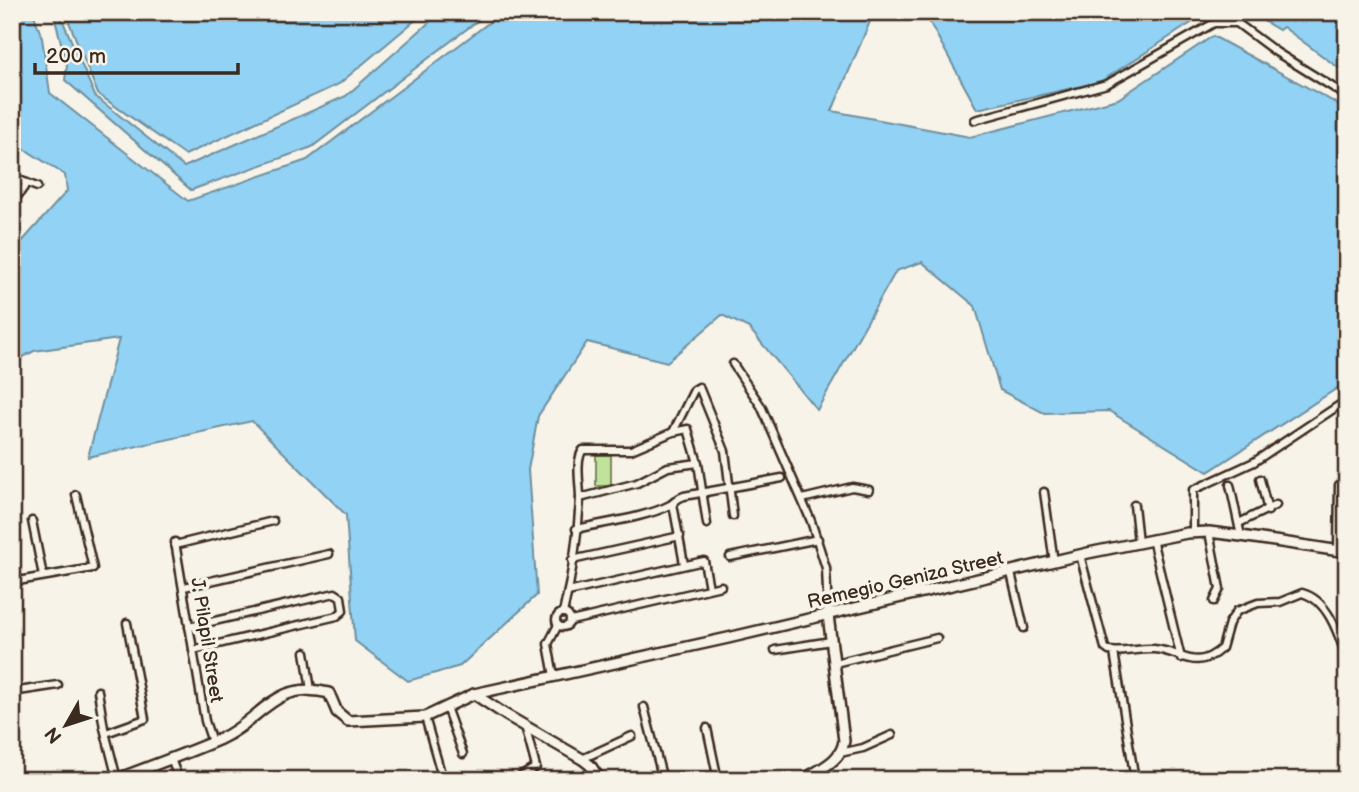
<svg xmlns="http://www.w3.org/2000/svg" width="1359" height="792" font-family="'Balsamiq Sans',sans-serif">
<style>
.green{fill:#c0e29b;stroke:#7e865c;stroke-width:2}
.water{fill:#92d2f4;stroke:#6f8f9e;stroke-width:2}
.lines{fill:none;stroke-linecap:round;stroke-linejoin:round}
.street-casing{stroke:#3b2a1e;stroke-width:11}
.secondary-casing{stroke:#3b2a1e;stroke-width:14}
.street{stroke:#f7f3e8;stroke-width:6}
.secondary{stroke:#f7f3e8;stroke-width:9}
.labels{text-anchor:middle;stroke-width:7;stroke-linejoin:round;paint-order:stroke}
.street-label{font-size:19px;fill:#3b2a1e;stroke:#f7f3e8}
</style>
<rect width="100%" height="100%" fill="#f7f3e8"/>
<filter id="ink" filterUnits="userSpaceOnUse"><feTurbulence type="fractalNoise" baseFrequency=".0143" numOctaves="2"/><feDisplacementMap in="SourceGraphic" scale="14" xChannelSelector="R" yChannelSelector="G"/><feConvolveMatrix kernelMatrix="1 2 1 2 8 2 1 2 1" color-interpolation-filters="sRGB"/></filter>
<g filter="url(#ink)">
<!-- green -->
<rect class="green" x="596" y="455" width="15" height="31"/>
<!-- water -->
<g class="water">
<path d="M12,12H33L42,38L50,93L188,201L307,160L503,12H874L832,111L970,137L1118,99L1213,36L1347,109V377L1342,385L1208,472L1109,411L1044,413L1000,390L975,306L922,262L896,271L817,410L749,328L722,315L667,362L587,342L538,416L528,470L537,595L460,666L408,681L355,641L346,515L252,421L88,457L119,339L34,351L12,363V253L67,191L65,175L26,150L12,146Z"/>
<path d="M53,12H59L95,96L184,167L346,96L441,12H489L312,147L191,190L65,80L67,65Z"/>
<path d="M65,12H425L339,84L185,155L98,94Z"/>
<path d="M924,12H1208L1100,82L977,109Z"/>
<path d="M1248,12H1347V74L1283,27L1279,30Z"/>
</g>
<g class="lines">
<defs>
<g id="street">
<path d="M975,120L1107,84L1214,23H1237L1276,52L1347,96"/>
<path d="M12,177L37,187"/>
<path d="M12,204L27,183"/>
<path d="M733,364L761,406L811,521L826,568L828,615"/>
<path d="M673,432L694,390L699,387L725,451L733,516"/>
<path d="M1260,479L1268,511"/>
<path d="M1230,485L1241,536"/>
<path d="M1044,492L1054,562"/>
<path d="M580,498L637,483L668,467L698,463"/>
<path d="M802,499L852,487L869,490"/>
<path d="M673,504L684,564"/>
<path d="M1134,505L1138,542"/>
<path d="M32,521L43,576"/>
<path d="M1239,523L1276,505"/>
<path d="M576,529C602,523 648,517 670,505C675,502 677,498 684,496L782,478"/>
<path d="M1193,532V490L1254,462L1347,400"/>
<path d="M1209,532L1220,589L1214,601"/>
<path d="M1152,539L1181,658"/>
<path d="M175,542L205,721L212,742"/>
<path d="M175,545L273,521"/>
<path d="M1338,550L1339,485"/>
<path d="M1080,555L1105,648L1109,651C1124,653 1139,648 1154,649C1182,651 1194,673 1222,648L1229,623L1237,611L1258,603L1280,602L1302,593C1329,600 1339,636 1347,659"/>
<path d="M730,557L818,539"/>
<path d="M572,560L680,536"/>
<path d="M1011,573L1024,628"/>
<path d="M12,582L93,568L76,495"/>
<path d="M184,587L329,554"/>
<path d="M568,592L704,561L709,588"/>
<path d="M1347,596L1345,612L1347,621"/>
<circle cx="563" cy="620" r="7"/>
<path d="M563,613C572,576 578,536 580,498C580,484 575,460 583,450H631L673,432L688,429L698,463L707,524"/>
<path d="M571,621L721,586"/>
<path d="M189,627L335,593L341,597L343,611L337,616L193,650"/>
<path d="M775,650L831,641"/>
<path d="M305,652L311,690"/>
<path d="M1114,652L1135,780"/>
<path d="M835,663L937,638"/>
<path d="M554,676L548,644L558,625"/>
<path d="M98,691L104,728L117,779"/>
<path d="M12,692L58,685"/>
<path d="M446,707L463,754"/>
<path d="M644,707L663,780"/>
<path d="M425,717L443,780"/>
<path d="M707,728L718,780"/>
<path d="M106,733L145,719L127,623"/>
<path d="M840,753L863,748L892,735"/>
<path d="M171,759L179,780"/>
<path d="M582,759L632,736"/>
<path d="M12,776L13,780"/>
<path d="M520,777L536,767L525,726"/>
</g>
<g id="secondary">
<path d="M474,694L506,715L582,759L590,765L600,780"/>
<path d="M114,780C149,767 185,754 220,739C261,721 274,679 329,693L337,712L348,721L425,717L474,694L728,638L1088,553L1187,533L1209,532L1241,536L1347,552"/>
<path d="M803,780C819,769 841,762 844,741L828,615"/>
</g>
</defs>
<!-- street casing -->
<use href="#street" class="street-casing"/>
<!-- secondary casing -->
<use href="#secondary" class="secondary-casing"/>
<!-- street -->
<use href="#street" class="street"/>
<!-- secondary -->
<use href="#secondary" class="secondary"/>
</g>
</g>
<g class="labels">
<!-- street labels -->
<g class="street-label">
<text transform="translate(905 579) rotate(-13)" y="7">Remegio Geniza Street</text>
<text transform="translate(208 640) rotate(81)" y="7">J. Pilapil Street</text>
</g>
</g>
<!-- margin -->
<rect width="1359" height="792" fill="none" stroke="#f7f3e8" stroke-width="42"/>
<rect x="21" y="21" width="1317" height="750" fill="none" stroke="#3b2a1e" stroke-width="2.5" filter="url(#ink)"/>
<!-- north arrow -->
<g transform="translate(66 725) rotate(231)" stroke="#f7f3e8" stroke-width="5" paint-order="stroke">
<path d="M0-5L12 26L0 18L-12 26Z" fill="#3b2a1e"/>
<text y="-10" font-size="19" font-weight="bold" text-anchor="middle" fill="#3b2a1e">N</text>
</g>
<!-- scale -->
<path d="M35 63v10h203v-10" fill="none" stroke="#3b2a1e" stroke-width="3.5"/>
<text x="46" y="63" font-size="21" fill="#3b2a1e" stroke="#f7f3e8" stroke-width="5" paint-order="stroke">200 m</text>
</svg>
